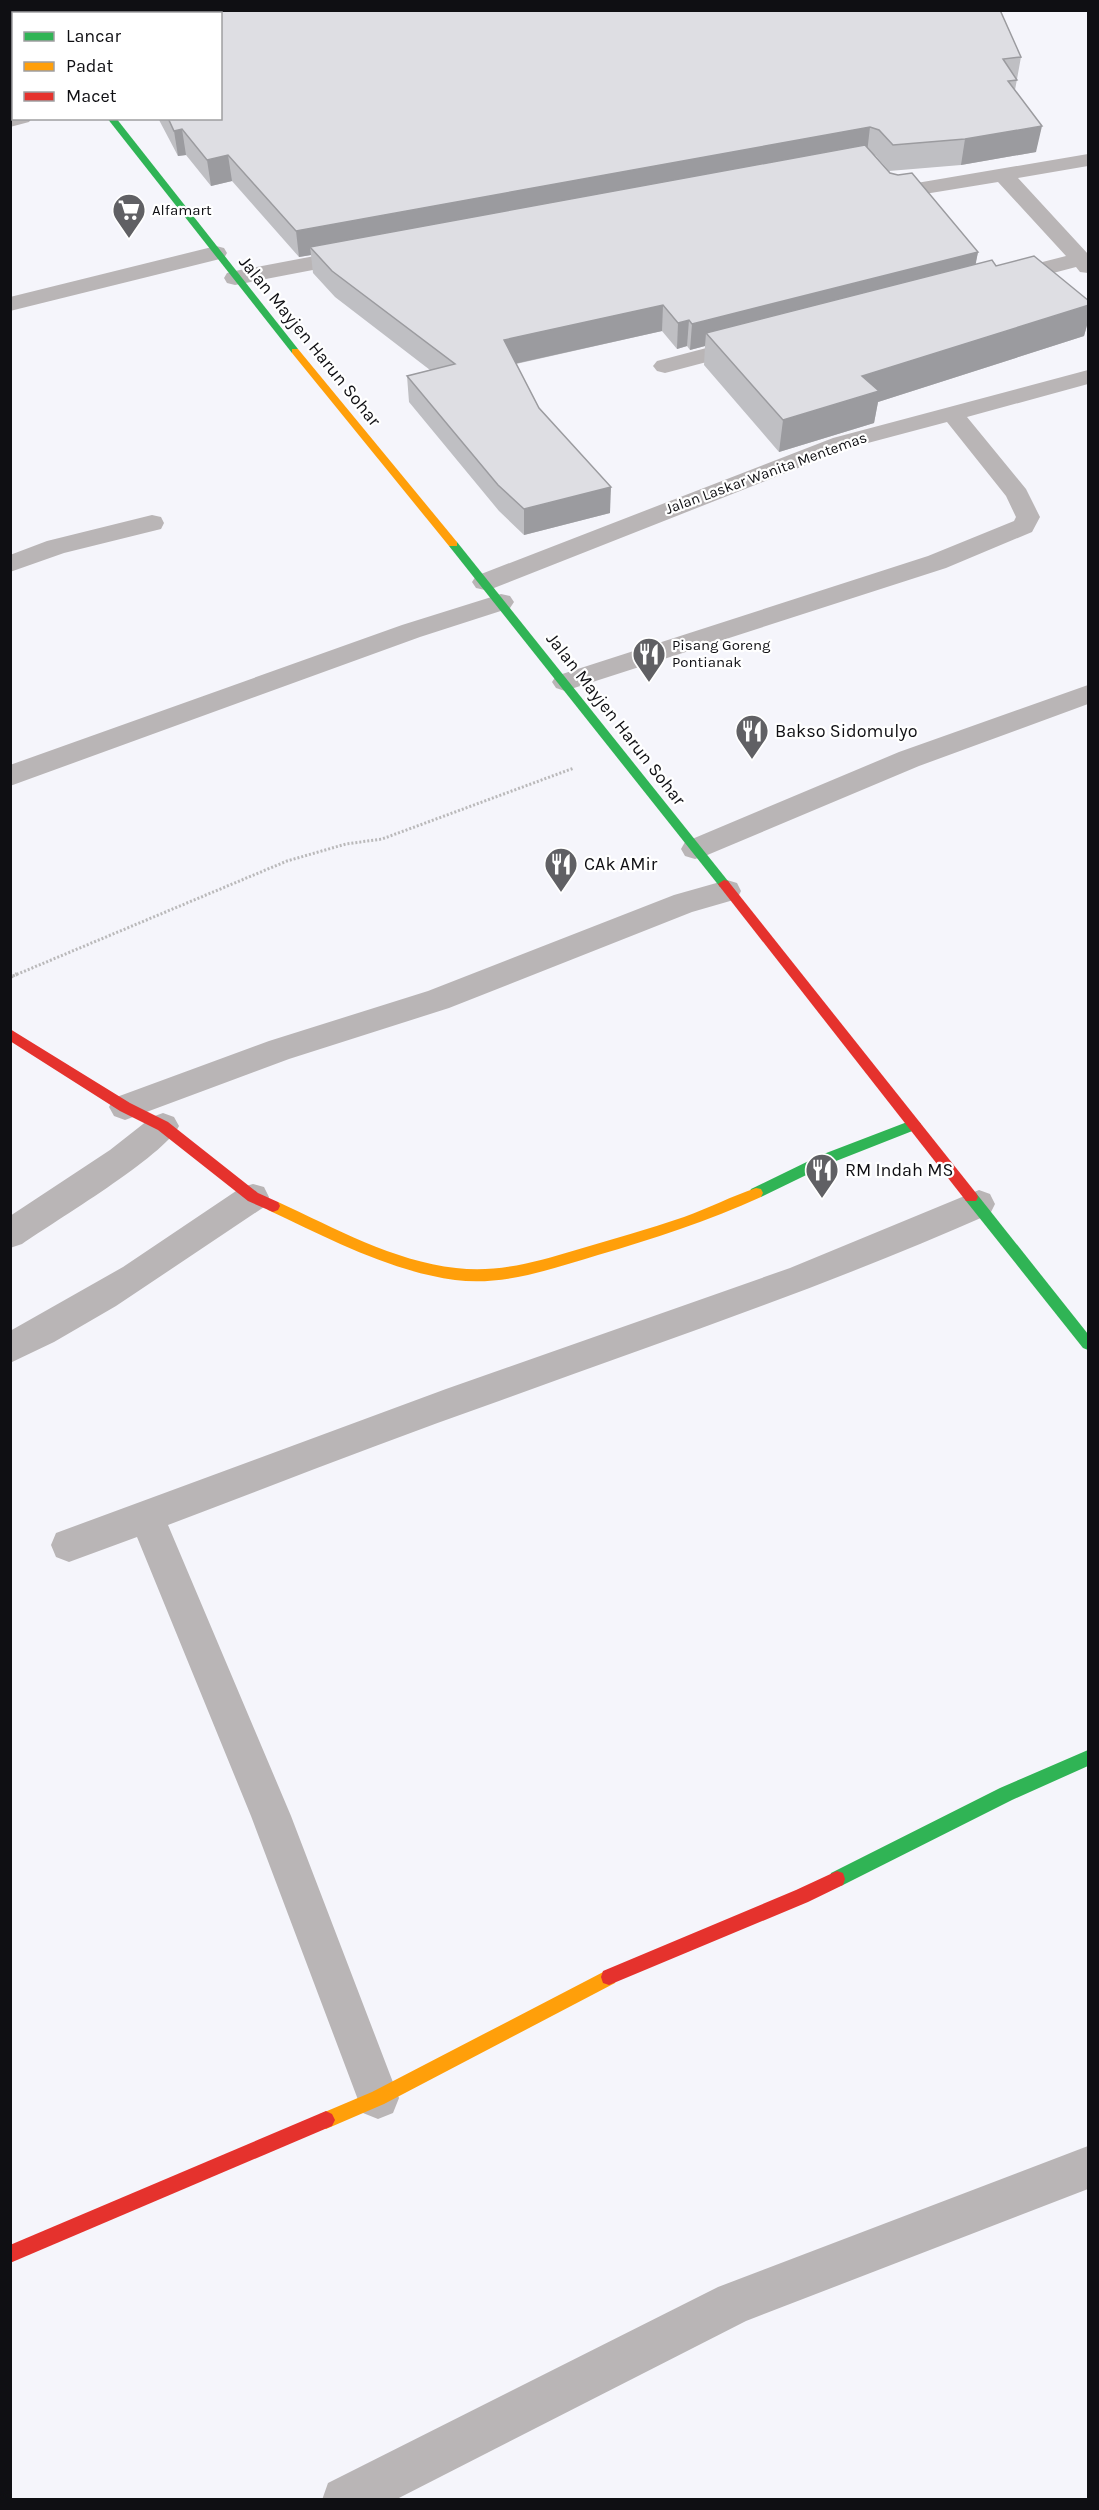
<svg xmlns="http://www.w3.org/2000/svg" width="1099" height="2510" font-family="Karla,sans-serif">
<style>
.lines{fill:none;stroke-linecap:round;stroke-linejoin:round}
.path-far1{stroke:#bab9ba;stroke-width:3;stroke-dasharray:2 2;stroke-linecap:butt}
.path{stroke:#bab9ba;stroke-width:4;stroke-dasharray:3 3;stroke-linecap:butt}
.street{fill:#b9b5b6;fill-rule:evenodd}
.fast{fill:#30b455;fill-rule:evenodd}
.slow{fill:#ff9f0a;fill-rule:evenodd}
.jam{fill:#e5322d;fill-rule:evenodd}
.wall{fill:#bfbfc3}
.shaded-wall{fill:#9b9b9f}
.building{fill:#dedee3;stroke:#9b9b9f;stroke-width:1.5}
.labels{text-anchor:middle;stroke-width:4.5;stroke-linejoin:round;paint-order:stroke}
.far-poi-label{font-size:15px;fill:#0f0f13;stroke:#fff;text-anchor:start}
.far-street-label{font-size:15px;fill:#0f0f13;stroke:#fff}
.street-label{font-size:18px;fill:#0f0f13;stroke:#fff}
.poi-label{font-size:18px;fill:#0f0f13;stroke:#fff;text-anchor:start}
</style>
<rect width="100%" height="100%" fill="#f5f5fb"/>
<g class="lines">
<!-- path-far1 -->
<path class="path-far1" d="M13,976L287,861L346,844L382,839L574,768"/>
<!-- path -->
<path class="path" d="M10,977L17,974"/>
<!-- street -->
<g class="street">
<path d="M14,114V118H32L29,122L10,127V115Z"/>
<path d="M1088,154V166L1018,178L1088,254V273L1080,272L1076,267L1004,286L996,284L993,279L996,274L1066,256L998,182L894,199L887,197L874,182L878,178C889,175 892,177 899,186Z"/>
<path d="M216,246L224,248L227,253L224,258L10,311V297Z"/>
<path d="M357,248L365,250L368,255L365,260L235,285L227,283L224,278L227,273L235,271Z"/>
<path d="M748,337L756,339L759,344L756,349L665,373L657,371L653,366L657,361Z"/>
<path d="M1088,370V384L967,417L1026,489L1040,517L1032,532L946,568L574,688L565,691L556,688L552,682L556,676L928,556L1014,521L1016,517L1006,496L947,422L849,448L494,588L485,590L476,588L472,582L476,576L833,438Z"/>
<path d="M152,515L161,517L164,523L161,529L64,553L10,572V555L47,541Z"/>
<path d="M501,594L510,596L514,602L510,608L420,637L10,786V765L402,625Z"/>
<path d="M1088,685V704L919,766L705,856L695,859L685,856L681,849L685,842L899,752Z"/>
<path d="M727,880L737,883L741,891L737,899L692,912L449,1008L289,1059L125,1120L114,1116L109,1107L114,1098L269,1041L428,991L674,895Z"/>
<path d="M163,1113L174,1117L179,1126C164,1156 55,1221 22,1244L10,1248V1216L110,1150L152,1117Z"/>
<path d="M253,1184L264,1187L269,1197L264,1207L116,1306L54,1342L10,1363V1331L123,1267L242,1187Z"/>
<path d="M979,1190L990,1194L995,1204L990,1214C830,1285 664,1341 499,1401C388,1440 279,1483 168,1525L291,1816L399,2098L393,2113L378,2119L363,2113L251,1816L137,1537L69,1562L56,1557L51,1545L56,1533L446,1389L790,1268Z"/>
<path d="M1088,2146V2189L746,2321L395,2500H322L328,2483L718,2287Z"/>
</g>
<!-- fast -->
<g class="fast">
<path d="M107,118H116L298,349V353H292Z"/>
<path d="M453,541L457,542L728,881L730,884L728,887H720L449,546V542Z"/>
<path d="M915,1119L921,1124L920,1128L831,1163L761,1197H751L749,1193L751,1189L821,1155Z"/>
<path d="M971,1191L976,1193L1088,1334V1350L1083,1348L966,1201L964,1197L966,1193Z"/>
<path d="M1088,1750V1766L1012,1800L843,1885L837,1887L831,1885L829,1879L831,1873L1000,1788Z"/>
</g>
<!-- slow -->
<g class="slow">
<path d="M34,10H42L44,14H36Z"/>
<path d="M292,349H298L457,542V546H449L292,353Z"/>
<path d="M756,1188L761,1189L763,1193L761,1197C708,1221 653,1239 598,1255C551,1269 505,1286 455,1280C389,1271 328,1238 268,1210L266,1206L268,1202H278C335,1228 393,1261 456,1268C498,1273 536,1262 576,1250C612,1239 649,1229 684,1217C709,1208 732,1196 756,1188Z"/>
<path d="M609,1969L615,1971L617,1977L615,1983L384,2104L326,2129L320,2126L317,2120L320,2114L372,2092Z"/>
</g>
<!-- jam -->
<g class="jam">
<path d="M724,880L728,881L976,1193L978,1197L976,1201H966L720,887L718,884Z"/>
<path d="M10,1029L130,1103L168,1122L258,1193L278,1202L280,1206L278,1210L273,1212L248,1201L158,1130L120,1111L10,1041Z"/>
<path d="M837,1871L843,1873L845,1879L843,1885L808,1902L609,1985L603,1983L601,1977L603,1971L796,1890Z"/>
<path d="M326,2111L332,2114L335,2120L332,2126L10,2263V2245Z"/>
</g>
</g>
<!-- wall -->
<path class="wall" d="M97,10H1000L1021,57L1015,90L1036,152L961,165L889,171L876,156L874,155L890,173L978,252L975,265L996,266L1089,301V318L1084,336L878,402L874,423L779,452L704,365L705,346L690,350L687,346L677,349L662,331L516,364L539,408L610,513L524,535L499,511L409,402L407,376L430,370L335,297L313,273L311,255L299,257L232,181L211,186L186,155L178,156L158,118H220V14H99Z"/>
<!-- shaded-wall -->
<g class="shaded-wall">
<path d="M1042,126L1036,152L961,165L965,139Z"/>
<path d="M870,127L867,153L310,247L311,255L299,257L296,231Z"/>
<path d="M182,129L186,155L178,156L174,131Z"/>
<path d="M228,155L232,181L211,186L207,160Z"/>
<path d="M978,252L973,278L706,333L705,346L690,350L692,324Z"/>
<path d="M663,305L662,331L505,366L504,340Z"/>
<path d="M1089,305V318L1084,336L878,402L874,423L779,452L783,420L862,376Z"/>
<path d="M689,320L687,346L677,349L678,323Z"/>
<path d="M611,487L610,513L524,535V509Z"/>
</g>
<!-- building -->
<g class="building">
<path d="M103,10H1000L1021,57L1003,59L1017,80L1008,81L1042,126L965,139L893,145L879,130L870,127L296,231L228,155L207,160L182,129L174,131L168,118H220V14H104Z"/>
<path d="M865,145L890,173L898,175L912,173L978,252L692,324L689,320L678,323L663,305L504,340L539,408L611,487L524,509L498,485L407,376L455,364L332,271L310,247Z"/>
<path d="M1034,256L1089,301V305L862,376L879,391L783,420L706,333L992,260L996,266Z"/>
</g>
<!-- icons -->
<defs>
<symbol id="supermarket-pin" viewBox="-11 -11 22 30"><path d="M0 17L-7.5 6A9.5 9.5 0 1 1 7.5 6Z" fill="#606064" stroke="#fff"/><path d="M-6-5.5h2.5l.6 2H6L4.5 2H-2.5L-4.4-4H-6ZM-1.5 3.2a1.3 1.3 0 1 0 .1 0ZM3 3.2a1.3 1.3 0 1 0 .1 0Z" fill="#fff"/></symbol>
<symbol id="restaurant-pin" viewBox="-11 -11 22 30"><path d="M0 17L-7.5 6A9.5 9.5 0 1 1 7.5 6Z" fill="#606064" stroke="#fff"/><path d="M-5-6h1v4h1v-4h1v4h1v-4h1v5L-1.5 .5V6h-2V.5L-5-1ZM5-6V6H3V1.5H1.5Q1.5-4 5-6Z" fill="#fff"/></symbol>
</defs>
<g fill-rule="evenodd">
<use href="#supermarket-pin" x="110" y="191" width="38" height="52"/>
<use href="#restaurant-pin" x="630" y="635" width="38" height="52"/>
<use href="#restaurant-pin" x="733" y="712" width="38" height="52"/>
<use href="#restaurant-pin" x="542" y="845" width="38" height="52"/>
<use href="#restaurant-pin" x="803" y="1151" width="38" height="52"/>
</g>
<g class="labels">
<!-- far-poi labels -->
<g class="far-poi-label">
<text x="152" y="215">Alfamart</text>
<text x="672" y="650">Pisang Goreng<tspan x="672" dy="17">Pontianak</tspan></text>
</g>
<!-- far-street labels -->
<g class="far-street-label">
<text transform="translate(766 473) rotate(-20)" y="5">Jalan Laskar Wanita Mentemas</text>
</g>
<!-- street labels -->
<g class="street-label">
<text transform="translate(310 341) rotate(51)" y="6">Jalan Mayjen Harun Sohar</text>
<text transform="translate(616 719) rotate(52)" y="6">Jalan Mayjen Harun Sohar</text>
</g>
<!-- poi labels -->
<g class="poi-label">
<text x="775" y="737">Bakso Sidomulyo</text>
<text x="584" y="870">CAk AMir</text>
<text x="845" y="1176">RM Indah MS</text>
</g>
</g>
<!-- border -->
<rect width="1099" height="2510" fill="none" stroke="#0f0f13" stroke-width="24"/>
<!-- legend -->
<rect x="12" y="12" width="210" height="108" fill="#ffffff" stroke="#9f9fa1" stroke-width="1.5"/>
<rect x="24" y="32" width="30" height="9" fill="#30b455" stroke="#9f9fa1" stroke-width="1.5"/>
<text x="66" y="42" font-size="18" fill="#0f0f13">Lancar</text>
<rect x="24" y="62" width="30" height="9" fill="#ff9f0a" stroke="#9f9fa1" stroke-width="1.5"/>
<text x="66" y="72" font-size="18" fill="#0f0f13">Padat</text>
<rect x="24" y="92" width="30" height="9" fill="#e5322d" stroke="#9f9fa1" stroke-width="1.5"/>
<text x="66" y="102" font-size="18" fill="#0f0f13">Macet</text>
</svg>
